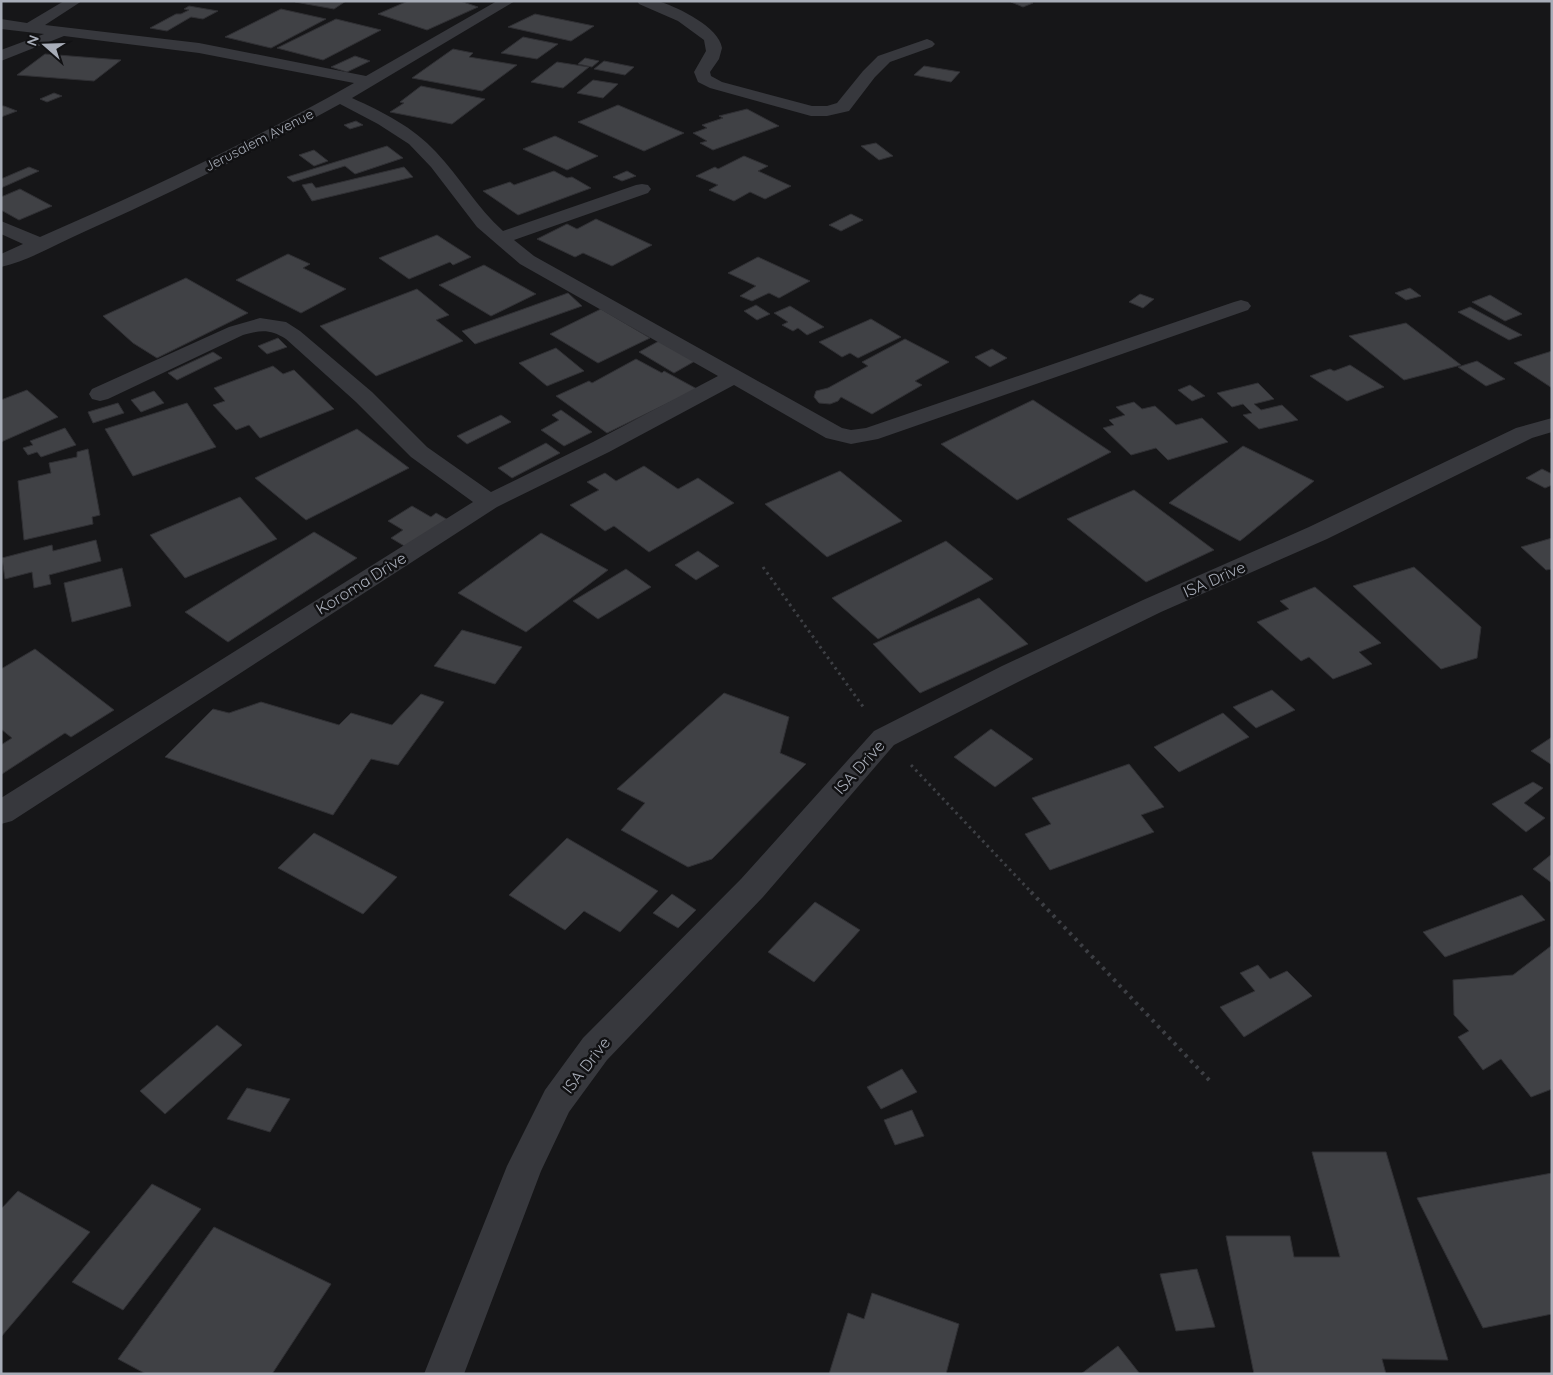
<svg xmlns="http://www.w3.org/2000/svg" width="1553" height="1375" font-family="Quicksand,sans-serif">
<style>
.building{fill:#404145;stroke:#303034}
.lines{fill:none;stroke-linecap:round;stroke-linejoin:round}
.path-far1{stroke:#3d3f44;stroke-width:3;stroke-dasharray:2.5 4;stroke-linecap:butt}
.path{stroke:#3d3f44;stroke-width:4;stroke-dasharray:3 5;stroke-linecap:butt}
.street{fill:#37383d;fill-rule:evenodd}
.labels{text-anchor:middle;stroke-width:5;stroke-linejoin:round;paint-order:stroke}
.far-street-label{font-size:14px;fill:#a8adb8;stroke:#111113}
.street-label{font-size:16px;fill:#a8adb8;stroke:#111113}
</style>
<rect width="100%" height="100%" fill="#161618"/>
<!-- building -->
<g class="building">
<path d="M296,1H346L334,9L295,2Z"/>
<path d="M408,1H460L478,7L427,30L378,14Z"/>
<path d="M1028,1L1033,3L1023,7L1011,2Z"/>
<path d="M189,6L218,11L203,19L191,17L167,31L150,28L176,14H181L189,10L184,9Z"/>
<path d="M281,9L326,19L271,48L225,37Z"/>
<path d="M535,14L594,26L571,41L508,27Z"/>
<path d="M336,19L381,30L323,60L277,48Z"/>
<path d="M523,37L558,44L537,59L501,53Z"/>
<path d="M453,49L473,53L469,57L517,65L482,91L412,78Z"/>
<path d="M45,54L121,60L94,81L17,75Z"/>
<path d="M355,56L370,61L347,72L331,67Z"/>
<path d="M585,58L599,61L592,67L578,64Z"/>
<path d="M604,61L634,67L625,75L594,69Z"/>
<path d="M557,62L589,67L563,88L531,82Z"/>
<path d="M924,66L960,72L951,82L914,75Z"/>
<path d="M593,80L618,84L603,98L577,93Z"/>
<path d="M421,86L485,99L452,124L390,112L404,103L400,102Z"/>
<path d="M54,93L62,96L47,102L40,99Z"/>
<path d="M618,105L684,133L644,151L578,122Z"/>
<path d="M1,106H4L17,111L1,117Z"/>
<path d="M747,109L779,126L713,150L700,143L707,141L693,133L707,128L702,125L723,118L719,116Z"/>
<path d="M356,121L363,125L350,129L344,125Z"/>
<path d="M555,136L598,156L567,170L523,149Z"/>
<path d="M876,143L893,156L879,160L861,146Z"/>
<path d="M387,146L403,158L355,174L345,166L293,182L287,177Z"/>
<path d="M314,150L328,161L314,166L299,155Z"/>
<path d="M744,156L768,166L758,171L791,186L765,199L750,192L734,201L709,190L718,185L696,176L715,167L718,169Z"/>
<path d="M29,167L39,171L1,188V179Z"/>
<path d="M404,167L413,177L312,201L302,185L312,183L316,188Z"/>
<path d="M554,171L567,178L572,177L591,188L518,215L483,191L510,182L514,185Z"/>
<path d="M627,171L636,176L622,181L613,177Z"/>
<path d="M20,189L52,206L19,220L1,210V197Z"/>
<path d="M851,214L863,220L841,231L829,225Z"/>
<path d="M596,219L652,245L612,266L583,253L575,257L537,239L567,224L577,229Z"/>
<path d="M437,235L471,257L453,265L450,262L409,279L379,258Z"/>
<path d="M288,254L310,264L303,268L346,289L301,313L236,280Z"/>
<path d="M758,257L810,281L779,298L769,293L752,301L740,296L756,286L728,273Z"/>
<path d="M484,265L536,294L491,316L439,285Z"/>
<path d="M186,278L248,313L157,358L133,343L103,316Z"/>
<path d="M1410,288L1421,296L1406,300L1395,293Z"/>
<path d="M417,289L449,315L436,320L463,341L376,376L320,326Z"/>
<path d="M568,293L582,306L475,344L462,331Z"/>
<path d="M1140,294L1154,299L1143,308L1129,302Z"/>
<path d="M1490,295L1522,314L1505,321L1472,302Z"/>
<path d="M756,305L770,314L757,320L744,311Z"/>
<path d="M790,306L824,327L807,335L798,328L793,331L782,325L788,322L774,313Z"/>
<path d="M1470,307L1522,335L1509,340L1458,312Z"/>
<path d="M601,309L650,338L598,363L550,334Z"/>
<path d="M871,319L901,337L858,358L850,353L842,357L819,342Z"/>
<path d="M1406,323L1461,365L1404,380L1349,336Z"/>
<path d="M278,338L287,347L267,354L258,346Z"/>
<path d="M905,339L949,362L915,381L922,385L872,414L841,397L838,401L830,404L819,403L814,397L816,391L828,388L868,366L862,362Z"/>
<path d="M659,341L695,361L674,373L639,352Z"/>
<path d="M556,348L584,371L547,386L519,363Z"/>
<path d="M992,349L1007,358L990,367L975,357Z"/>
<path d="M1552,351V388L1514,363Z"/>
<path d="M213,352L222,358L177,380L168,373Z"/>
<path d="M636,359L662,373L664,371L697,389L607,433L556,396L589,381L592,383Z"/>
<path d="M1477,361L1505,379L1486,386L1458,367Z"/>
<path d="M1350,365L1384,387L1347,401L1310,376L1330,369L1334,371Z"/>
<path d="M273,366L283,374L294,370L334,409L260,438L249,425L236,430L213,405L225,401L214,388Z"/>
<path d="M1258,383L1274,399L1254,404L1261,410L1282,405L1298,420L1259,429L1243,415L1252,413L1243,404L1232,407L1217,393Z"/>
<path d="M1190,385L1205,396L1192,401L1178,390Z"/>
<path d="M27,390L58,417L1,442V400Z"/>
<path d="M154,391L164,403L141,412L131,400Z"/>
<path d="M1033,400L1111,452L1017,500L941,444Z"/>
<path d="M1134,402L1142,409L1155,406L1176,425L1202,418L1228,442L1168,460L1156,448L1131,455L1103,428L1114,425L1109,420L1125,415L1116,407Z"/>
<path d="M118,403L124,413L93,423L88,412Z"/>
<path d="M187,403L216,447L133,476L105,429Z"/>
<path d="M561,410L592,432L564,446L541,430L559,420L552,415Z"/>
<path d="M501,415L511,422L467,444L457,436Z"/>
<path d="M65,428L76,445L41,457L37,452L28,455L23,448L33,445L30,441Z"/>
<path d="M357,429L409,468L306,520L255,478Z"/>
<path d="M546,443L560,453L512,478L498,468Z"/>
<path d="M1243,446L1314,481L1240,541L1169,503Z"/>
<path d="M88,449L100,515L92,517L93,524L24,540L18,481L51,473L49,463L77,457V452Z"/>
<path d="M644,466L678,489L698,478L734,503L649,552L614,526L605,531L570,505L599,490L587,482L605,473L616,481Z"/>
<path d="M1542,469L1552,474V485L1545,488L1526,478Z"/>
<path d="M840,471L902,521L827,557L765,504Z"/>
<path d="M1134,490L1214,550L1146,582L1067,519Z"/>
<path d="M240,497L277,539L185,578L150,535Z"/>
<path d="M412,506L431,517L436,513L448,520L406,547L391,538L403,530L388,521Z"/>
<path d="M314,532L357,558L228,642L185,612Z"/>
<path d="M541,533L608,570L526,632L458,593Z"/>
<path d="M1552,538V569L1546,570L1521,547Z"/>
<path d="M96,540L101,561L49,575L51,584L34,588L32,572L5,579L2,558L52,545L53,551Z"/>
<path d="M946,541L993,579L878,639L832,598Z"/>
<path d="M698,551L719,566L696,580L675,565Z"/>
<path d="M1414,567L1481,627L1477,658L1441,669L1353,586Z"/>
<path d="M122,568L131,606L72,622L64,583Z"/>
<path d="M626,569L651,587L598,619L573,601Z"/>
<path d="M1315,587L1381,643L1359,652L1372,664L1333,679L1309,657L1301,661L1257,622L1289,609L1280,601Z"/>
<path d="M979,598L1028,644L920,693L873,644Z"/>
<path d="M462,630L522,647L495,684L434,666Z"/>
<path d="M35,649L114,710L71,737L65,733L2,774L1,745L12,738L1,729V669Z"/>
<path d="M1272,690L1295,710L1256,728L1233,707Z"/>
<path d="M724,693L789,717L780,753L806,764L712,859L688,867L621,830L645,803L617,789Z"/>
<path d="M421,694L444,702L398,765L371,759L333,815L165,757L213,709L229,713L261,702L339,725L351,713L392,725Z"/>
<path d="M1223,713L1249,737L1179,772L1154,747Z"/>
<path d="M991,729L1033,759L995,787L954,757Z"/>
<path d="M1552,737V765L1531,751Z"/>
<path d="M1129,764L1164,807L1141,815L1154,832L1050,870L1025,834L1051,824L1032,798Z"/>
<path d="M1533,782L1543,788L1524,803L1545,818L1526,832L1492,804Z"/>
<path d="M314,833L397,877L363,914L278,868Z"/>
<path d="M567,838L658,891L620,932L584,911L565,930L509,895Z"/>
<path d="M1552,854V883L1533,869Z"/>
<path d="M672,894L696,910L678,928L653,913Z"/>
<path d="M1522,895L1545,920L1445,957L1423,932Z"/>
<path d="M815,902L860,930L814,982L768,952Z"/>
<path d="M1551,946L1552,1089L1531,1097L1501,1059L1483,1070L1458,1037L1469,1031L1454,1015L1453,980L1513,975Z"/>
<path d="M1258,965L1270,979L1287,971L1312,996L1244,1037L1220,1007L1255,991L1240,973Z"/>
<path d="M217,1025L242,1045L165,1114L140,1091Z"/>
<path d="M902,1069L917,1092L881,1109L867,1087Z"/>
<path d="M247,1088L290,1099L270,1132L227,1119Z"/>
<path d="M912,1110L924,1136L895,1145L884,1120Z"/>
<path d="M1312,1152H1386L1448,1360L1382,1359L1386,1374H1254L1226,1236H1290L1294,1257H1340Z"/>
<path d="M1552,1173V1314L1483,1328L1417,1198Z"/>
<path d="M152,1184L201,1209L123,1310L72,1282Z"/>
<path d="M18,1191L90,1232L1,1337V1209Z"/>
<path d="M214,1227L331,1284L272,1374H146L118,1359Z"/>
<path d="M1197,1269L1215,1327L1176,1331L1160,1274Z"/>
<path d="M872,1293L959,1324L946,1374H829L848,1313L864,1319Z"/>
<path d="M1118,1346L1140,1374H1081Z"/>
</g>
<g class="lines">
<!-- path-far1 -->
<g class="path-far1">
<path d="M763,567L864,708"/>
<path d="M911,765L1032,893"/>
</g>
<!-- path -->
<path class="path" d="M1031,892L1211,1082"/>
<!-- street -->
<g class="street">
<path d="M64,1H82L45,25L199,43L366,76L497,1H515L352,98C383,112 413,127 436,152C460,177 477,208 503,231L636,185L642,184L648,185L651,189L648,193L514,240L534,256L842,428L851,430L866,428L1234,302L1241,300L1248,302L1251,306L1248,310L878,439L851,444L826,438L734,385L609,452L497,507L12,821L1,824V798L473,502L411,457L356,402L286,339C270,329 261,330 243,335L108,399L100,401L92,399L89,394L92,389L229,327L260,318L286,322L300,331L372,392L427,447L491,492L593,442L718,376L520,264L477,227L431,167L409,144L378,124L340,104C258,149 174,192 88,230C60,242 31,260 1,267V254L23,244L1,234V221L40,237C146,191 252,141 354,83L199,53L64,36L1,61V50L44,34L1,29V19L27,23Z"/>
<path d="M637,1C644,1 653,0 661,2C679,8 719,27 722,48L719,59L710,72L711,76L722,82L812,106H827L837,103L863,71L878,56L927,39L932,41L935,44L932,47L890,62L875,77L849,111L827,116H811L710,88L698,82L694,72L706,51L704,40L678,21L639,4Z"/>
<path d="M1552,418V432L1532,438L1327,539L1161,612L1022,680L894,745L763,897L607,1060L569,1112L541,1171L464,1374H424L507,1166L545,1090L583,1038L741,879L874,731L1002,666L1143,600L1309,527L1516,428Z"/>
</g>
</g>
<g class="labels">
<!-- far-street labels -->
<g class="far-street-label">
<text transform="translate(259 140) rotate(-27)" y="5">Jerusalem Avenue</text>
</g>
<!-- street labels -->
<g class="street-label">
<text transform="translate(1214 579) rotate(-24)" y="6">ISA Drive</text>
<text transform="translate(361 583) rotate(-32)" y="6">Koroma Drive</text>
<text transform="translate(859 767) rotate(-48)" y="6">ISA Drive</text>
<text transform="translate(586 1065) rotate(-52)" y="6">ISA Drive</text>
</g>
</g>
<!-- border -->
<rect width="1553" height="1375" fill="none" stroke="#a8adb8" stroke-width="5"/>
<!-- north arrow -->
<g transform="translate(45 45) rotate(290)" stroke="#111113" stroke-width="4" paint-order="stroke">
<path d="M0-4L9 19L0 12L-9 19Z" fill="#a8adb8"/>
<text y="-8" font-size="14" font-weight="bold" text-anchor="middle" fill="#a8adb8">N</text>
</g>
</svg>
